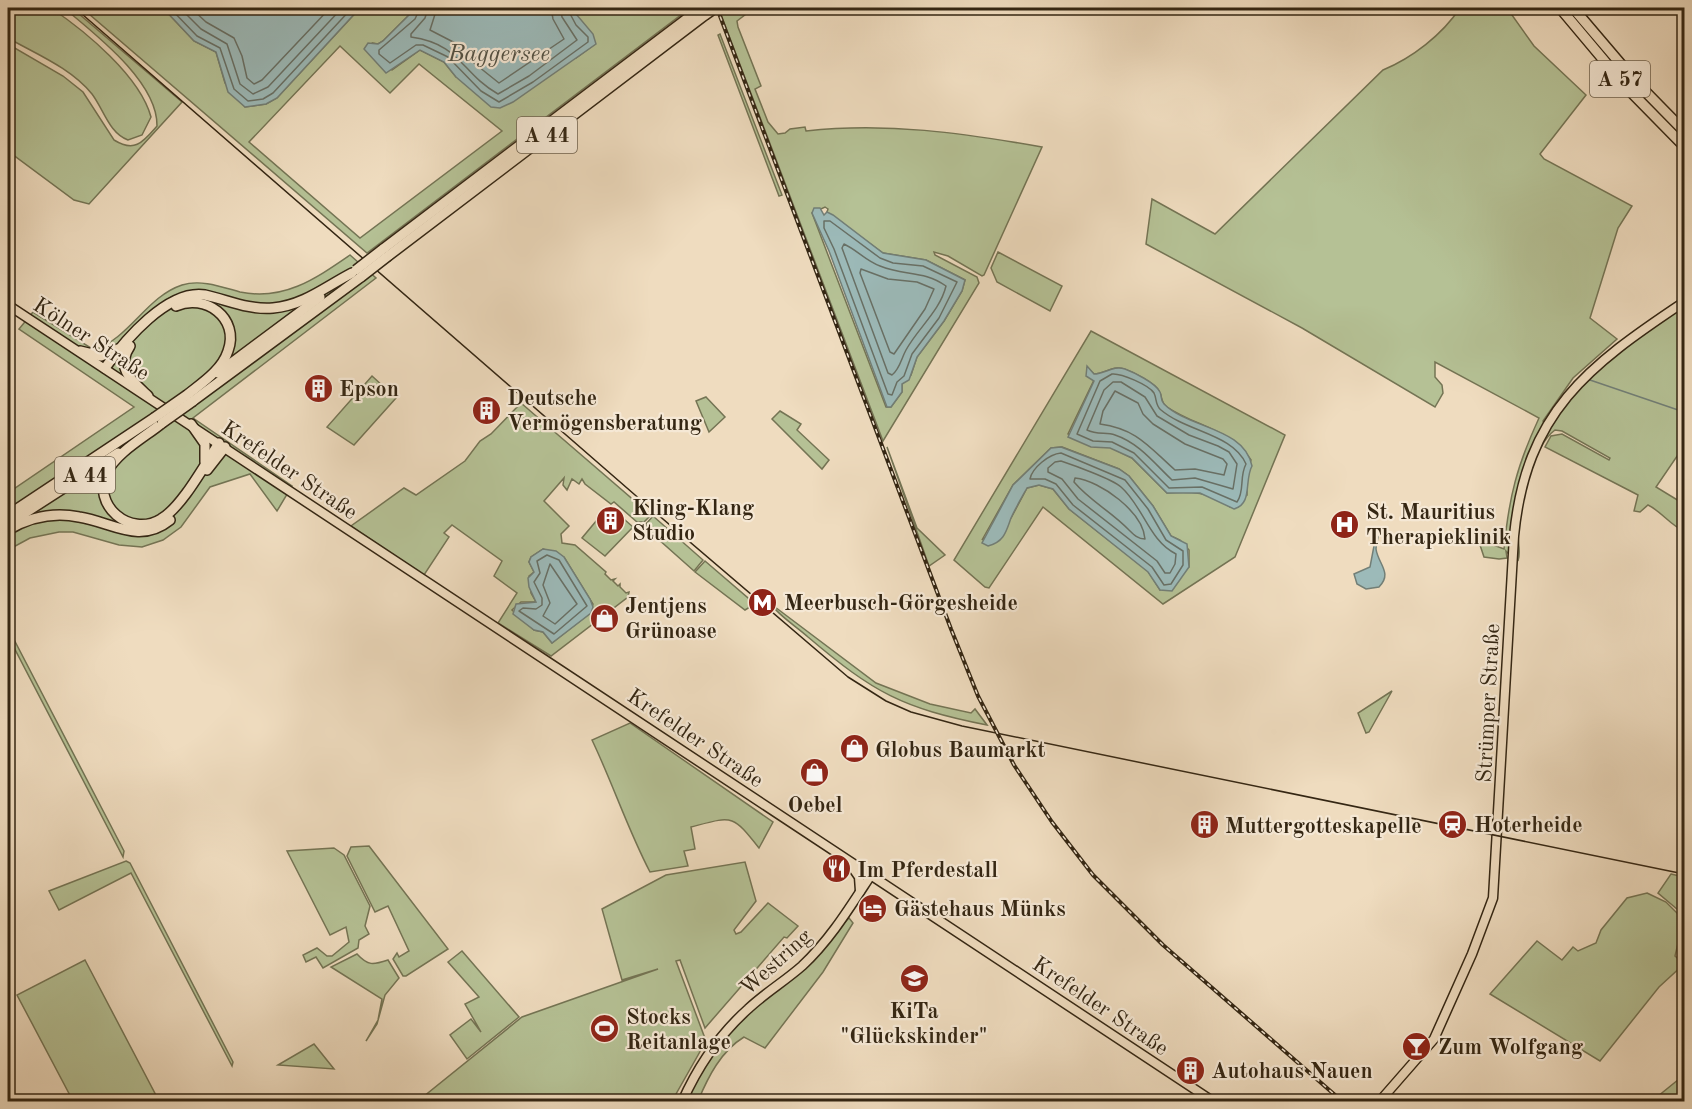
<svg xmlns="http://www.w3.org/2000/svg" width="1692" height="1109" font-family="'Old Standard TT',serif">
<style>
.green{fill:#b5c195;stroke:#747454;stroke-width:1.5;fill-rule:evenodd}
.water{fill:#9cbab9;stroke:#727f77;stroke-width:1.5}
.lines{fill:none;stroke-linecap:round;stroke-linejoin:round}
.shore{stroke:#687066;stroke-width:1.5}
.stream{stroke:#727f77;stroke-width:1.5}
.major-casing{stroke:#342613;stroke-width:11}
.highway-casing{stroke:#342613;stroke-width:12}
.major{stroke:#efdcbf;stroke-width:8}
.highway{stroke:#efdcbf;stroke-width:9}
.tram{stroke:#342613;stroke-width:1.5}
.rail-casing{stroke:#342613;stroke-width:4}
.rail{stroke:#f5e8d5;stroke-width:1.5;stroke-dasharray:4.5;stroke-linecap:butt}
.highway-bridge-casing{stroke:#342613;stroke-width:12;stroke-linecap:butt}
.highway-bridge{stroke:#efdcbf;stroke-width:9}
.labels{text-anchor:middle;stroke-width:4.5;stroke-linejoin:round;paint-order:stroke}
.shield{fill:#f5e8d5;stroke:#6e604d;stroke-width:1.5}
.shield-label{font-size:21px;font-weight:bold;fill:#342613}
.street-label{font-size:22px;fill:#342613;stroke:#f5e8d5}
.poi-label{font-size:22px;font-weight:bold;fill:#342613;stroke:#f5e8d5;text-anchor:start}
.water-label{font-size:24px;font-style:italic;fill:#535245;stroke:#f5e8d5}
</style>
<rect width="100%" height="100%" fill="#efdcbf"/>
<filter id="stains"><feTurbulence type="fractalNoise" baseFrequency=".00333" numOctaves="4"/><feColorMatrix values="0 0 0 0 .2 0 0 0 0 .09 0 0 0 0 .02 0 0 0 .5 -.17"/></filter>
<radialGradient id="worn" r=".72"><stop offset=".6" stop-color="#630" stop-opacity="0"/><stop offset="1" stop-color="#630" stop-opacity=".3"/></radialGradient>
<!-- green -->
<g class="green">
<path d="M8,8H51C85,31 140,76 151,117L142,135L128,140C109,133 104,110 92,94C71,68 36,54 8,38Z"/>
<path d="M64,8H72L182,102L89,204L74,200L8,151V44L63,76L83,92L114,140C135,153 143,142 157,126C158,82 95,34 64,8Z"/>
<path d="M82,8H163L194,41L216,52L225,83L245,107L266,104L277,98L360,8H416L383,41L378,44L373,43L392,70L420,50L444,62L456,77L576,58L595,44L571,8H690L367,253ZM340,46L390,93L419,64L502,131L360,238L249,142Z"/>
<path d="M727,8H754L737,21L738,27L761,86L755,89L768,122L778,134L785,133L790,129L805,127L806,131C886,122 963,133 1042,147L984,275L982,276L948,256L934,252L935,255L977,277L979,283L883,441L720,12ZM825,207L828,209L827,212L883,253L926,260L965,280L962,291L944,321L917,357L911,375L902,384V392L891,407H886L812,213Z"/>
<path d="M1460,8H1507L1534,46L1586,95L1540,154L1544,159L1632,206L1618,228L1590,318L1617,339L1573,378L1543,421L1545,422L1519,484L1509,554L1506,551L1507,558L1499,559L1484,557L1479,542L1480,540L1504,549C1509,496 1517,466 1539,418L1435,362V377L1442,385L1443,393L1435,407L1302,328L1146,244L1152,199L1215,234L1383,70C1412,58 1442,35 1460,8Z"/>
<path d="M720,34L782,195L779,196L718,35Z"/>
<path d="M998,252L1062,286L1050,311L997,282L991,268Z"/>
<path d="M350,255L376,278L193,418L292,486L277,511L250,474L210,487L181,527L163,540L142,547L119,545L73,532H59L30,538L8,550V493L134,407L19,329L33,312L94,350C130,338 146,297 182,285C201,279 222,287 240,292C284,301 315,279 350,255Z"/>
<path d="M1684,306V446L1656,487L1684,504V531C1670,525 1662,512 1648,505L1640,512L1634,511L1638,495L1545,447L1551,436L1562,434L1609,460L1610,458L1562,431L1555,430C1532,447 1520,506 1518,534C1518,543 1521,553 1518,561V516L1534,456L1565,402L1610,357Z"/>
<path d="M1091,331L1285,435L1235,557L1163,604L1043,507L989,588L985,587L954,560ZM1087,367L1094,374C1105,374 1112,365 1124,369C1133,372 1155,383 1159,391C1163,397 1160,402 1167,407C1197,427 1231,429 1251,460L1247,475V495L1230,507C1211,492 1190,491 1167,493L1132,458L1110,447H1095L1068,434L1094,380ZM1062,447L1119,469L1129,476L1153,506L1171,536L1180,540L1189,550V567L1160,590L1148,571L1069,509L1053,489L1039,485L1027,488L1011,518L982,540L1013,485L1051,448Z"/>
<path d="M372,376L396,398L354,445L327,427Z"/>
<path d="M706,397L725,417L709,432L696,401Z"/>
<path d="M521,403L651,515L644,522H637L614,502L611,504L585,484L582,479L579,484L572,479L567,490L563,485L564,478L544,501L569,526L561,534L562,543L575,545L606,572L605,574L611,580L615,579L613,581L618,586L620,584V587L626,593L629,592L628,597L551,656L498,623L517,593L494,576L502,561L452,525L444,533L449,537L424,575L351,526L404,488L416,495L465,461L480,441L491,434ZM543,549L564,557L593,604L590,613L552,643L543,632L534,630L512,610L521,602H536L531,593L529,576L534,572L529,562L531,557Z"/>
<path d="M780,411L801,424L797,430L829,460L822,469L772,419Z"/>
<path d="M887,447L917,528L945,555L929,566Z"/>
<path d="M607,508L609,510L599,522L613,534L625,520L633,527L605,556L582,538Z"/>
<path d="M653,516L703,560L694,571L648,530L646,524Z"/>
<path d="M705,561L755,604L745,610L695,572Z"/>
<path d="M771,604L876,683L930,704L971,713L975,709L987,725C902,708 874,693 808,637C797,627 778,615 771,604Z"/>
<path d="M8,628L124,851L123,857L8,636Z"/>
<path d="M1392,691L1369,732L1366,733L1358,713Z"/>
<path d="M630,723L773,822L759,848C732,814 733,816 691,827L695,849L684,851L688,866L650,872C628,830 613,784 592,740Z"/>
<path d="M369,846L448,949L406,976H403L393,959L397,953L399,957L409,951L388,906L375,912L347,856L351,847Z"/>
<path d="M334,848L344,855L370,906L365,926L369,934L359,940L358,948L323,968L316,957L306,962L303,955L317,948L327,956H332L349,942L346,927L330,935L287,851Z"/>
<path d="M126,861L130,863L233,1062L232,1066L131,873L59,910L49,891Z"/>
<path d="M745,862L756,901L734,930L736,934L741,932L768,903L798,926L787,938L784,937L705,1028L680,960L676,961L706,1041L672,1101H418L522,1017L658,969L622,980L602,909L666,875Z"/>
<path d="M1671,874L1684,877V915L1658,893Z"/>
<path d="M1647,893L1666,902L1684,920V930L1680,935L1675,956L1684,964L1659,987L1600,1061L1490,994L1537,941L1562,960L1573,947L1578,951L1596,943L1601,930L1627,898Z"/>
<path d="M849,918L853,923L823,972L765,1048L744,1037C721,1051 708,1077 698,1101L685,1102L695,1080L730,1029Z"/>
<path d="M462,951L519,1017L467,1059L450,1035L471,1019L481,1032L465,1004L479,997L448,962Z"/>
<path d="M357,954C368,966 373,965 388,960L399,978L385,995L377,1024L366,1041L378,1020L382,999L331,967Z"/>
<path d="M85,960L159,1101H73L17,995Z"/>
<path d="M314,1044L334,1069L278,1065Z"/>
<path d="M1684,1075V1101H1652Z"/>
</g>
<!-- water -->
<g class="water">
<path d="M163,8H360L277,98L266,104L245,107L228,92L216,52L194,41Z"/>
<path d="M416,8H571L593,34L596,44L513,102L500,108L491,107L456,77L444,62L420,50L386,73L364,49L368,43L378,44L383,41Z"/>
<path d="M814,208H820L824,215L827,212L833,215L883,253L926,260L965,280L962,291L944,321L917,357L909,380L902,384V392L891,407H887L829,251L812,213Z"/>
<path d="M1087,366L1094,374C1105,374 1113,365 1125,369C1133,372 1156,383 1160,392C1162,396 1160,400 1164,404C1189,429 1244,427 1252,466C1244,480 1253,504 1234,509L1200,493H1167L1132,458L1110,448L1091,447L1068,437L1094,381L1086,376Z"/>
<path d="M1061,447L1119,469L1129,476L1153,506L1171,536L1187,544L1189,567L1172,591L1160,590L1148,572L1069,509L1053,489L1039,485L1027,488C1022,497 1015,509 1011,518C1006,532 1004,542 988,546L982,543L1013,485L1051,448Z"/>
<path d="M1377,530C1380,537 1376,542 1376,549C1378,564 1393,573 1379,587L1366,589L1357,584L1354,574L1370,567Z"/>
<path d="M543,549L556,551L564,557L590,599L593,607L591,613L552,643L543,632L534,630L513,614L516,604L536,602L529,587L528,578L534,572L529,562L531,557Z"/>
</g>
<g class="lines">
<!-- shore -->
<g class="shore">
<path d="M170,8L197,36L220,48L234,89L248,101L263,99L273,93L352,8"/>
<path d="M180,8L201,29L227,44L240,84L253,94L268,87L342,8"/>
<path d="M191,8L206,22L234,38L242,56L247,78L254,84L262,80L330,8"/>
<path d="M420,8L415,19L379,50V54L390,63L416,45H423L448,57L481,91L499,102L533,82L588,42V37L576,25L567,8"/>
<path d="M428,8L425,18L411,34V37C461,44 461,73 498,94L529,76L577,40L562,17L560,8"/>
<path d="M437,8L430,30L459,45L474,63L499,83L564,39L553,19L551,8"/>
<path d="M824,221H830L880,258L893,263L923,266L957,282L939,318L912,354L904,376L897,382L892,395L888,394L834,249L824,228Z"/>
<path d="M844,244C857,250 866,261 880,266C904,276 924,270 946,286C940,311 918,328 906,350C901,359 900,369 892,375L888,373L842,248Z"/>
<path d="M861,269L888,279L917,282L934,289L925,309L894,354L890,352L860,273Z"/>
<path d="M1112,374C1121,373 1149,385 1154,393C1157,399 1155,405 1161,410C1187,432 1233,434 1246,464C1239,477 1245,491 1237,502L1202,487L1169,488L1134,453L1112,442L1093,441L1077,434L1100,381Z"/>
<path d="M1113,382H1121L1145,397L1157,416L1189,435L1218,446L1229,452L1237,464L1233,489L1195,478L1172,480C1154,463 1139,443 1115,435C1106,432 1097,435 1087,430L1104,390Z"/>
<path d="M1115,391L1138,403L1143,414L1153,424L1185,444L1223,459L1227,464L1224,475L1195,469L1175,470C1149,447 1137,429 1100,424L1103,411Z"/>
<path d="M1061,453L1125,480L1148,509L1166,540L1183,551V565L1171,584L1164,585L1152,567L1073,505L1056,484L1045,479H1030C1032,468 1049,454 1061,453Z"/>
<path d="M1061,461C1073,465 1112,479 1121,487C1143,506 1149,541 1176,554L1175,564L1170,573H1165L1157,561L1078,499L1062,479L1048,472V468L1055,462Z"/>
<path d="M1075,478C1101,481 1143,512 1145,539C1138,539 1134,535 1129,530C1112,512 1090,501 1074,482Z"/>
<path d="M547,555L559,560L587,606L554,634L519,611L523,608L536,609L542,605V598L534,582L540,573L537,561Z"/>
<path d="M550,564L577,604L555,624L543,616L550,603L543,585Z"/>
</g>
<!-- stream -->
<path class="stream" d="M1590,380L1684,412"/>
<defs>
<g id="major">
<path d="M8,305L1214,1102"/>
<path d="M850,864L859,877L860,891"/>
<path d="M682,1102C698,1066 719,1035 748,1009C765,993 785,981 802,966C830,940 850,907 871,875"/>
<path d="M1379,1102L1434,1039L1472,954L1493,898L1514,536C1526,412 1588,366 1684,302"/>
</g>
<g id="highway">
<path d="M1560,8L1628,89L1684,146"/>
<path d="M1573,8L1636,82L1684,131"/>
<path d="M383,249L701,8"/>
<path d="M388,256L705,15"/>
<path d="M176,306C205,293 240,318 228,351C222,370 202,383 187,395"/>
<path d="M130,346C115,368 132,381 148,396"/>
<path d="M80,351L101,356L118,349"/>
<path d="M105,368C125,340 168,289 205,295C228,300 248,310 273,308C304,305 325,287 352,273"/>
<path d="M218,373L320,297"/>
<path d="M193,401L361,277"/>
<path d="M162,423C145,437 117,452 107,472C91,505 130,538 161,519C182,507 205,464 219,443"/>
<path d="M191,424L205,444V462"/>
<path d="M207,470L225,447"/>
<path d="M8,515L154,418"/>
<path d="M11,522L118,453"/>
<path d="M8,530C30,517 54,512 79,517C112,522 139,545 170,520"/>
</g>
</defs>
<!-- major casing -->
<use href="#major" class="major-casing"/>
<!-- highway casing -->
<use href="#highway" class="highway-casing"/>
<!-- major -->
<use href="#major" class="major"/>
<!-- highway -->
<use href="#highway" class="highway"/>
<!-- tram -->
<path class="tram" d="M75,8L650,508L848,677L886,701L911,712L962,726L1684,874"/>
<defs>
<path id="rail" d="M717,8L951,629L978,696L1014,765L1052,822L1093,875L1163,945L1343,1102"/>
</defs>
<!-- rail casing -->
<use href="#rail" class="rail-casing"/>
<!-- rail -->
<use href="#rail" class="rail"/>
<defs>
<g id="highway-bridge">
<path d="M705,15L715,8"/>
<path d="M356,270L383,249"/>
<path d="M361,277L388,256"/>
<path d="M154,418L187,395"/>
<path d="M162,423L193,401"/>
</g>
</defs>
<!-- highway-bridge casing -->
<use href="#highway-bridge" class="highway-bridge-casing"/>
<!-- highway-bridge -->
<use href="#highway-bridge" class="highway-bridge"/>
</g>
<!-- icons -->
<defs>
<symbol id="building-disc" viewBox="-11 -11 22 22"><circle r="9.5" fill="#8f2418" stroke="#f5e8d5"/><path d="M-4-6H4V6H1V3H-1V6H-4ZM-2.5-4.3h1.7v1.8h-1.7ZM.8-4.3h1.7v1.8H.8ZM-2.5-1h1.7V.8h-1.7ZM.8-1h1.7V.8H.8Z" fill="#fff"/></symbol>
<symbol id="hospital-disc" viewBox="-11 -11 22 22"><circle r="9.5" fill="#8f2418" stroke="#f5e8d5"/><path d="M-5-5h3v3.5h4V-5h3V5h-3V1.5h-4V5h-3Z" fill="#fff"/></symbol>
<symbol id="metro-disc" viewBox="-11 -11 22 22"><circle r="9.5" fill="#8f2418" stroke="#f5e8d5"/><path d="M-5.5 5V-5H-3L0 0L3-5H5.5V5H3V-.5L0 4L-3-.5V5Z" fill="#fff"/></symbol>
<symbol id="shop-disc" viewBox="-11 -11 22 22"><circle r="9.5" fill="#8f2418" stroke="#f5e8d5"/><path d="M-5-2.5h2.3a2.7 3.5 0 0 1 5.4 0H5L5.5 6h-11ZM-1.5-2.5h3a1.5 2.3 0 0 0-3 0Z" fill="#fff"/></symbol>
<symbol id="station-disc" viewBox="-11 -11 22 22"><circle r="9.5" fill="#8f2418" stroke="#f5e8d5"/><path d="M-3-6H3Q5-6 5-4V2Q5 4 3 4L4.5 6H3L1.5 4h-3L-3 6H-4.5L-3 4Q-5 4-5 2V-4Q-5-6-3-6ZM-3.5-4v3h7v-3ZM-3.5 1v1.5H-2V1ZM2 1v1.5H3.5V1Z" fill="#fff"/></symbol>
<symbol id="restaurant-disc" viewBox="-11 -11 22 22"><circle r="9.5" fill="#8f2418" stroke="#f5e8d5"/><path d="M-5-6h1v4h1v-4h1v4h1v-4h1v5L-1.5 .5V6h-2V.5L-5-1ZM5-6V6H3V1.5H1.5Q1.5-4 5-6Z" fill="#fff"/></symbol>
<symbol id="hotel-disc" viewBox="-11 -11 22 22"><circle r="9.5" fill="#8f2418" stroke="#f5e8d5"/><path d="M-6-4.5h1.5V1H6V5H4.5V3h-9V5H-6ZM-4 0a1.8 1.8 0 1 1 3.6 0ZM.5 0V-2.5h3Q6-2.5 6 0Z" fill="#fff"/></symbol>
<symbol id="school-disc" viewBox="-11 -11 22 22"><circle r="9.5" fill="#8f2418" stroke="#f5e8d5"/><path d="M0-5L7-2L0 1L-7-2ZM-4 1L0 2.5L4 1V4Q0 6-4 4Z" fill="#fff"/></symbol>
<symbol id="stadium-disc" viewBox="-11 -11 22 22"><circle r="9.5" fill="#8f2418" stroke="#f5e8d5"/><path d="M0-5a6.5 5 0 1 0 0 10a6.5 5 0 1 0 0-10ZM-3.5-1.8h7v3.6h-7Z" fill="#fff"/></symbol>
<symbol id="bar-disc" viewBox="-11 -11 22 22"><circle r="9.5" fill="#8f2418" stroke="#f5e8d5"/><path d="M-6-5H6L.8 .8V4.5H3.5V6h-7V4.5H-.8V.8Z" fill="#fff"/></symbol>
</defs>
<g fill-rule="evenodd">
<use href="#building-disc" x="302" y="372" width="33" height="33"/>
<use href="#building-disc" x="470" y="394" width="33" height="33"/>
<use href="#building-disc" x="594" y="504" width="33" height="33"/>
<use href="#hospital-disc" x="1328" y="508" width="33" height="33"/>
<use href="#metro-disc" x="746" y="586" width="33" height="33"/>
<use href="#shop-disc" x="588" y="602" width="33" height="33"/>
<use href="#shop-disc" x="838" y="732" width="33" height="33"/>
<use href="#shop-disc" x="798" y="756" width="33" height="33"/>
<use href="#station-disc" x="1436" y="808" width="33" height="33"/>
<use href="#building-disc" x="1188" y="808" width="33" height="33"/>
<use href="#restaurant-disc" x="820" y="852" width="33" height="33"/>
<use href="#hotel-disc" x="856" y="892" width="33" height="33"/>
<use href="#school-disc" x="898" y="962" width="33" height="33"/>
<use href="#stadium-disc" x="588" y="1012" width="33" height="33"/>
<use href="#bar-disc" x="1400" y="1030" width="33" height="33"/>
<use href="#building-disc" x="1174" y="1054" width="33" height="33"/>
</g>
<g class="labels">
<!-- shield labels -->
<g class="shield">
<rect x="1590" y="61" width="60" height="36" rx="4.5"/>
<rect x="517" y="117" width="60" height="36" rx="4.5"/>
<rect x="55" y="457" width="60" height="36" rx="4.5"/>
</g>
<g class="shield-label">
<text x="1620" y="86">A 57</text>
<text x="547" y="142">A 44</text>
<text x="85" y="482">A 44</text>
</g>
<!-- street labels -->
<g class="street-label">
<text transform="translate(92 338) rotate(33)" y="8">Kölner Straße</text>
<text transform="translate(290 469) rotate(34)" y="8">Krefelder Straße</text>
<text transform="translate(1487 703) rotate(-87)" y="8">Strümper Straße</text>
<text transform="translate(696 737) rotate(34)" y="8">Krefelder Straße</text>
<text transform="translate(775 961) rotate(-42)" y="8">Westring</text>
<text transform="translate(1101 1005) rotate(34)" y="8">Krefelder Straße</text>
</g>
<!-- poi labels -->
<g class="poi-label">
<text x="339" y="396">Epson</text>
<text x="507" y="405">Deutsche<tspan x="507" dy="25">Vermögensberatung</tspan></text>
<text x="632" y="515">Kling-Klang<tspan x="632" dy="25">Studio</tspan></text>
<text x="1366" y="519">St. Mauritius<tspan x="1366" dy="25">Therapieklinik</tspan></text>
<text x="784" y="610">Meerbusch-Görgesheide</text>
<text x="625" y="613">Jentjens<tspan x="625" dy="25">Grünoase</tspan></text>
<text x="875" y="757">Globus Baumarkt</text>
<text x="815" y="812" text-anchor="middle">Oebel</text>
<text x="1474" y="832">Hoterheide</text>
<text x="1225" y="833">Muttergotteskapelle</text>
<text x="857" y="877">Im Pferdestall</text>
<text x="894" y="916">Gästehaus Münks</text>
<text x="914" y="1018" text-anchor="middle">KiTa<tspan x="914" dy="25">"Glückskinder"</tspan></text>
<text x="626" y="1024">Stocks<tspan x="626" dy="25">Reitanlage</tspan></text>
<text x="1438" y="1054">Zum Wolfgang</text>
<text x="1211" y="1078">Autohaus Nauen</text>
</g>
<!-- water labels -->
<g class="water-label">
<text x="499" y="61">Baggersee</text>
</g>
</g>
<!-- margin -->
<rect width="1692" height="1109" fill="none" stroke="#efdcbf" stroke-width="30"/>
<rect x="9" y="9" width="1674" height="1091" fill="none" stroke="#342613" stroke-width="3"/>
<rect x="15" y="15" width="1662" height="1079" fill="none" stroke="#342613" stroke-width="1.5"/>
<rect width="100%" height="100%" filter="url(#stains)"/>
<rect width="100%" height="100%" fill="url(#worn)"/>
</svg>
